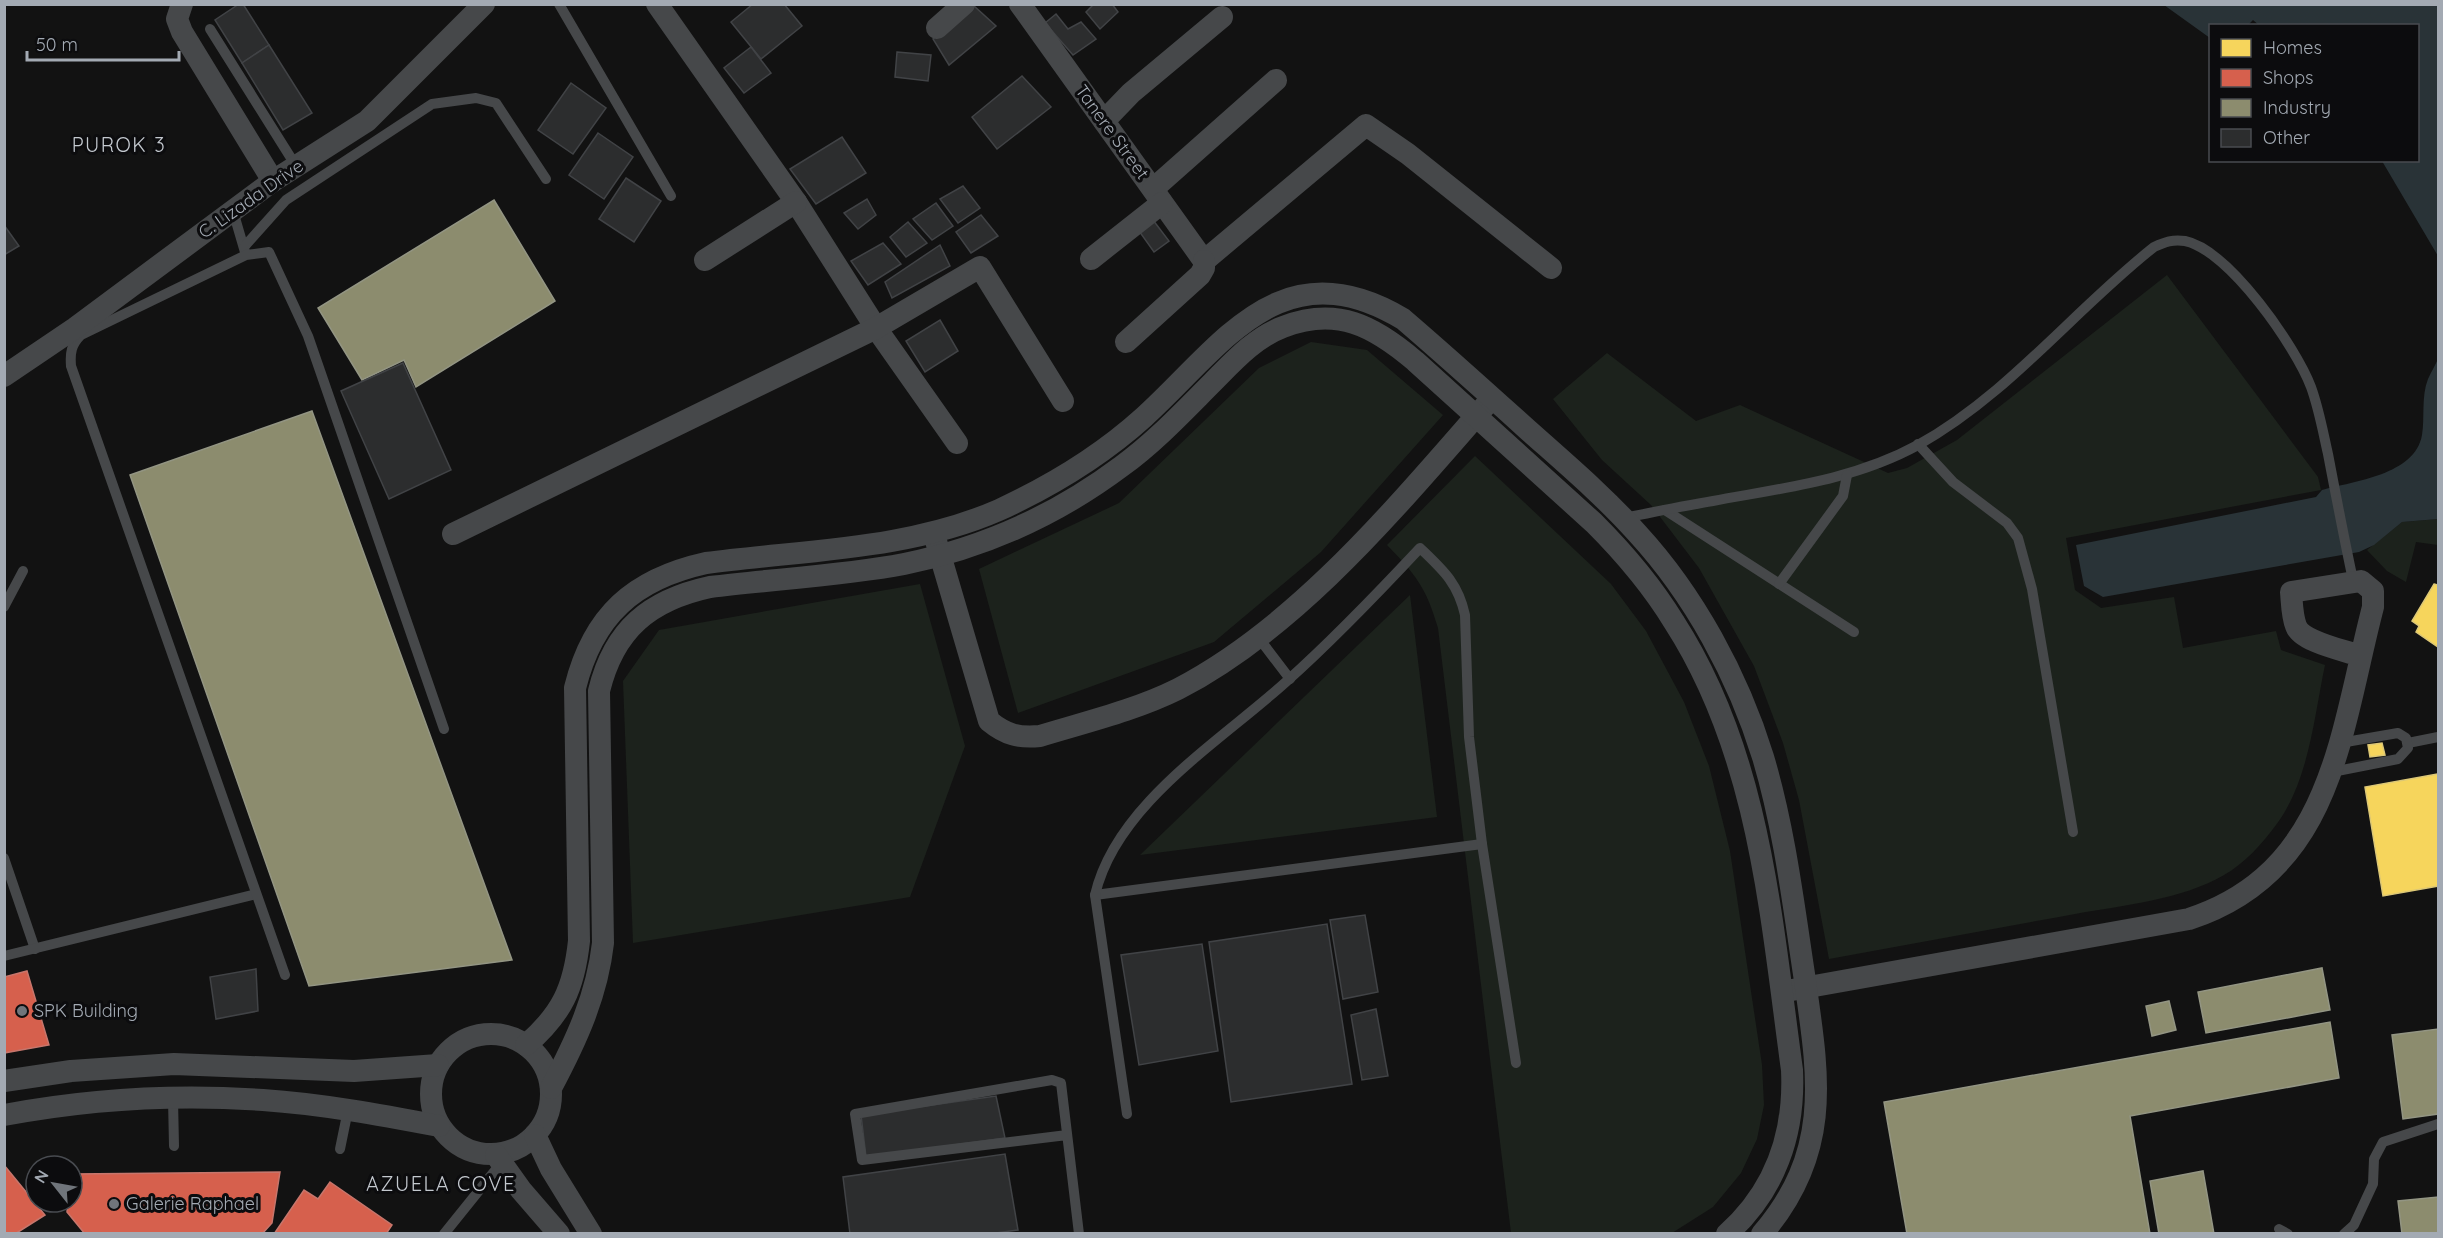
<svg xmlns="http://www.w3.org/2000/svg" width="2443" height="1238" font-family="Quicksand,sans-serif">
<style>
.green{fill:#1c221c}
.water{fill:#293337}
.homes{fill:#f6d55c;stroke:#ddc876;stroke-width:1.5}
.shops{fill:#d6604d;stroke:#c7766c;stroke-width:1.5}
.industry{fill:#8c8c6e;stroke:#939583;stroke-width:1.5}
.building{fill:#2c2d2e;stroke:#414346;stroke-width:1.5}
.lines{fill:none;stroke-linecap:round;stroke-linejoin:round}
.service{stroke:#46484a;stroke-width:10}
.minor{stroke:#46484a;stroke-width:22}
.poi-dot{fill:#70757b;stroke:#0c0c0e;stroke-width:2}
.labels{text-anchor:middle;stroke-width:6;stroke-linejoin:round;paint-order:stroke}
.street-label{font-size:18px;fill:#a3aab3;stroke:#0c0c0e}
.poi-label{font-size:18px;fill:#a3aab3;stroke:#0c0c0e;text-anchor:start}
.neighbourhood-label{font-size:20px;letter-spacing:1.5px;fill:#c4c9cf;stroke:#0c0c0e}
</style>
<rect width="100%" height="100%" fill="#121212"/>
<!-- green -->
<g class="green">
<path d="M2167,275L2318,477L2321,490L2066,538L2075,590L2101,608L2174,597L2183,648L2276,631L2281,650L2325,665C2314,717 2309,781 2276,825C2263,843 2244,864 2224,875C2181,900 2124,905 2075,914C1993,929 1911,944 1829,959L1799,800L1783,743L1754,666L1699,568L1651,505L1602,460L1553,399L1607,353L1696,421L1740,405L1888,473L1907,468L1957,440Z"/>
<path d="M1311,342L1367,350L1443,415L1321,552L1214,642L1018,713L979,569L1119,503L1259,368Z"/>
<path d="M1475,456L1611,584L1646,631L1684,702L1709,766L1730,851L1762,1065L1764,1105L1757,1139L1741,1173L1713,1207L1672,1233H1511L1438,628C1426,587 1416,575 1387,545Z"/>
<path d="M2438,519V545L2416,542L2406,582L2387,571L2367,550L2402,522Z"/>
<path d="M920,584L965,746L910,897L633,943L623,681L659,630Z"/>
<path d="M1410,595L1437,817L1140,855Z"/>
</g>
<!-- water -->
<g class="water">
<path d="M2164,5H2438V256L2382,161L2418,160V26H2260L2253,20L2248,25L2210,26V38Z"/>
<path d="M2438,359V519L2402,522L2374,545L2359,552L2103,597L2084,586L2076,545L2316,497L2322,490C2354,481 2415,475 2422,435C2425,417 2421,397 2428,379C2431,372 2435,366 2438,359Z"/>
</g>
<!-- homes -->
<g class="homes">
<path d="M2434,584L2438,585V647L2416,632L2419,626L2412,621Z"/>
<path d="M2382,743L2385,755L2370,757L2368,745Z"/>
<path d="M2438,774V886L2383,896L2365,787Z"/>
</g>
<!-- shops -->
<g class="shops">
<path d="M27,971L49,1045L4,1053V977Z"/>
<path d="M4,1165L45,1215L15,1234H4Z"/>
<path d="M280,1172L272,1223L262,1234H85L67,1212L68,1202H72V1174Z"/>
<path d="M330,1182L392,1225L386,1234H274L304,1190L318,1199Z"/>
</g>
<!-- industry -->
<g class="industry">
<path d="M494,200L555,301L416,387L404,360L362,380L318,308Z"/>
<path d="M312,411L512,960L309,986L130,475Z"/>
<path d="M2322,968L2330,1010L2206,1033L2198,992Z"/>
<path d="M2169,1001L2176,1030L2152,1036L2146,1006Z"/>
<path d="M2330,1022L2339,1078L2130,1116L2150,1234H1907L1884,1102Z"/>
<path d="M2438,1029V1114L2403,1119L2392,1035Z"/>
<path d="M2203,1171L2214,1234H2159L2150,1181Z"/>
<path d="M2438,1197V1234H2402L2398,1201Z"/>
</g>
<!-- building -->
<g class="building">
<path d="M239,4H243L269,45L242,63L215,20Z"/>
<path d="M753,4H784L802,26L761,59L731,22Z"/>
<path d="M1094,4H1112L1118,12L1100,29L1086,12Z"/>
<path d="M973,5L996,26L949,65L933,39Z"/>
<path d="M1056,14L1068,29L1081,22L1096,39L1073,55L1045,23Z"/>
<path d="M269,45L312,113L283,130L242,63Z"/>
<path d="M751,47L771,73L744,93L724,68Z"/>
<path d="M897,52L931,55L928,81L895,77Z"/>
<path d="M1022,76L1051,107L997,149L972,117Z"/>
<path d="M571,83L606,108L573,154L538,130Z"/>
<path d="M598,133L633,157L604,199L569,175Z"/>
<path d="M842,137L866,173L816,204L790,169Z"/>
<path d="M626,178L661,201L634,242L599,219Z"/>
<path d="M963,186L980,208L958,223L940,199Z"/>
<path d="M867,199L876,215L858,229L844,213Z"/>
<path d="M936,203L953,226L932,240L913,219Z"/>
<path d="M981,215L998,236L971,253L956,232Z"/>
<path d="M1153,220L1169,241L1154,252L1139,231Z"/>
<path d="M908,222L927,243L906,257L890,237Z"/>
<path d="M4,225L19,246L4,255Z"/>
<path d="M883,243L901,264L868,285L851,261Z"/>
<path d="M940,245L950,266L892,298L885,282Z"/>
<path d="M940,320L958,351L925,372L906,341Z"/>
<path d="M403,363L451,470L389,499L341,391Z"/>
<path d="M1365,915L1378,992L1343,999L1330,920Z"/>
<path d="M1327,924L1352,1084L1231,1102L1209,942Z"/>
<path d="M1202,944L1218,1051L1139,1065L1121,955Z"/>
<path d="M256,969L258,1011L216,1019L210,977Z"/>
<path d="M1376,1009L1388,1076L1362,1080L1351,1015Z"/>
<path d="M996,1096L1005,1138L866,1157L861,1115Z"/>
<path d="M1005,1154L1018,1230L988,1234H850L843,1177Z"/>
</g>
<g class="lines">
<!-- service -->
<g class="service">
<path d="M559,4L671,196"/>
<path d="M210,29L296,166"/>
<path d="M233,211L245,252"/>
<path d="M244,247L286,200L432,104L476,98L496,103L546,179"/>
<path d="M1918,444L1953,482L2007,523L2018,538L2032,589L2073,832"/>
<path d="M1665,510L1854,632"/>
<path d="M1624,518C1654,512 1683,506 1713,501C1783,488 1854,480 1918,445C2008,395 2074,310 2154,247C2165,242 2173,239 2185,241C2229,250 2296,347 2311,387C2319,409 2323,432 2328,454C2336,496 2344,538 2353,580"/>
<path d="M1779,584L1843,496L1847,475"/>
<path d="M4,607L23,571"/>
<path d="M1258,637L1290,679"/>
<path d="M2408,743L2438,737"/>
<path d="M2332,772L2398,759L2408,748L2406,738L2398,733L2340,743"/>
<path d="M4,858L35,949"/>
<path d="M1095,895L1482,844"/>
<path d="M4,956L256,894"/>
<path d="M285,975L71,366C70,353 71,345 81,335L246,255L269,252L308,336L444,729"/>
<path d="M173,1099L174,1146"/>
<path d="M1127,1114L1095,895C1116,804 1221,741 1287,681C1334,639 1377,594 1420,548C1443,570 1458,583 1465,615L1469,737L1482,844L1516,1063"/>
<path d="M1067,1135L862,1160L855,1114L1052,1080L1061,1083L1079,1234"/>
<path d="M340,1149L348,1110"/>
<path d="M2279,1229L2288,1234"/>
<path d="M444,1234L510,1152"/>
<path d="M2344,1234L2354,1225L2373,1184L2374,1159L2383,1142L2438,1124"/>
</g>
<!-- minor -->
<g class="minor">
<path d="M182,4L177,19L182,32L273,181"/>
<path d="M657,4L796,202L876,328L957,443"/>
<path d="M1020,4L1204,261"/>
<path d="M937,28L964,4"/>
<path d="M1104,121L1131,93L1222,17"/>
<path d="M1153,189L1276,80"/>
<path d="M1091,259L1162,203"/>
<path d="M705,260L796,202"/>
<path d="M1204,261L1366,125L1408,154L1551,268"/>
<path d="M1126,342L1200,275L1204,268V261"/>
<path d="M4,376L75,328L273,181L367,121L484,4"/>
<path d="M453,534L876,328L980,267L1063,401"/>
<path d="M936,541L989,721C1006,735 1019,738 1040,736C1086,722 1136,710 1178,689C1299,626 1396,507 1485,406"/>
<path d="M1792,990L2189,919C2333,872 2340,733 2373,607V591L2361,581L2291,592C2292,603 2292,616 2296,626C2302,642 2344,650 2360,656"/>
<circle cx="491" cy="1094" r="60"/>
<path d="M526,1045C562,1014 574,988 579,941L575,688C593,615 634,579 706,563C804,550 908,550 999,510C1051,486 1102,455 1144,417C1223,345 1281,246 1403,319C1445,355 1486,392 1528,430C1565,463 1604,496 1637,533C1694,595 1738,676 1763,757C1784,827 1793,901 1804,974C1818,1073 1834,1150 1762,1234"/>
<path d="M4,1081L71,1071L174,1064L354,1071L438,1065"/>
<path d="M551,1088C576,1041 597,996 603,943L599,691C614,629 650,600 710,587C774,579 841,576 904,564C983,548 1058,514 1122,466C1155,442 1183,412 1212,383C1233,362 1254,338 1283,327C1337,306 1374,326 1415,361L1594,523C1624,553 1652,586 1674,622C1760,755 1771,918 1792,1070C1795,1134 1775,1191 1727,1234"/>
<path d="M4,1115C89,1099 178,1094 263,1100C322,1104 381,1115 439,1126"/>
<path d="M535,1135L551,1169L591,1234"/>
<path d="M496,1155L521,1190L559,1234"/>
</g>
</g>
<!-- markers -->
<g class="poi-dot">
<circle cx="22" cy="1011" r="6"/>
<circle cx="114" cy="1204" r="6"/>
</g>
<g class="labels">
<!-- street labels -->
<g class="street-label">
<text transform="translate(1112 132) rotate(54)" y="6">Tanere Street</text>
<text transform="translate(251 199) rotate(-35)" y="6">C. Lizada Drive</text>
</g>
<!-- poi labels -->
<g class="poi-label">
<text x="34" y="1017">SPK Building</text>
<text x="126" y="1210">Galerie Raphael</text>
</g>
<!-- neighbourhood labels -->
<g class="neighbourhood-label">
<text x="119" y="152">PUROK 3</text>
<text x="441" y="1191">AZUELA COVE</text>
</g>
</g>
<!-- border -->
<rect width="2443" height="1238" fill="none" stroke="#a3aab3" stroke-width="12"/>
<!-- legend -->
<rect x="2209" y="24" width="210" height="138" fill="#0c0c0e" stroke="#484b50" stroke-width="1.5"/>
<rect x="2221" y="39" width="30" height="18" fill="#f6d55c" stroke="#484b50" stroke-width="1.5"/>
<text x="2263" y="54" font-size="18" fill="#a3aab3">Homes</text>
<rect x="2221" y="69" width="30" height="18" fill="#d6604d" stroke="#484b50" stroke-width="1.5"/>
<text x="2263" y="84" font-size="18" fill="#a3aab3">Shops</text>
<rect x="2221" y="99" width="30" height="18" fill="#8c8c6e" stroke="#484b50" stroke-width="1.5"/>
<text x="2263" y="114" font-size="18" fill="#a3aab3">Industry</text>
<rect x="2221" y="129" width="30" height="18" fill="#2c2d2e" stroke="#484b50" stroke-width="1.5"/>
<text x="2263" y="144" font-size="18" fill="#a3aab3">Other</text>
<!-- north arrow -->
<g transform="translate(54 1184) rotate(301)"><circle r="28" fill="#0c0c0e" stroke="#484b50" stroke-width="1.5"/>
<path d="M0-4.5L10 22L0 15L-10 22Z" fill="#70757b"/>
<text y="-9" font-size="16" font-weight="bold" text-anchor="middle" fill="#a3aab3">N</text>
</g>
<!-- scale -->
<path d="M27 51v9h152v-9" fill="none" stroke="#a3aab3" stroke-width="3"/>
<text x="36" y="51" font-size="18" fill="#a3aab3" stroke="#0c0c0e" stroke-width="4.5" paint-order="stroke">50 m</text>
</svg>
